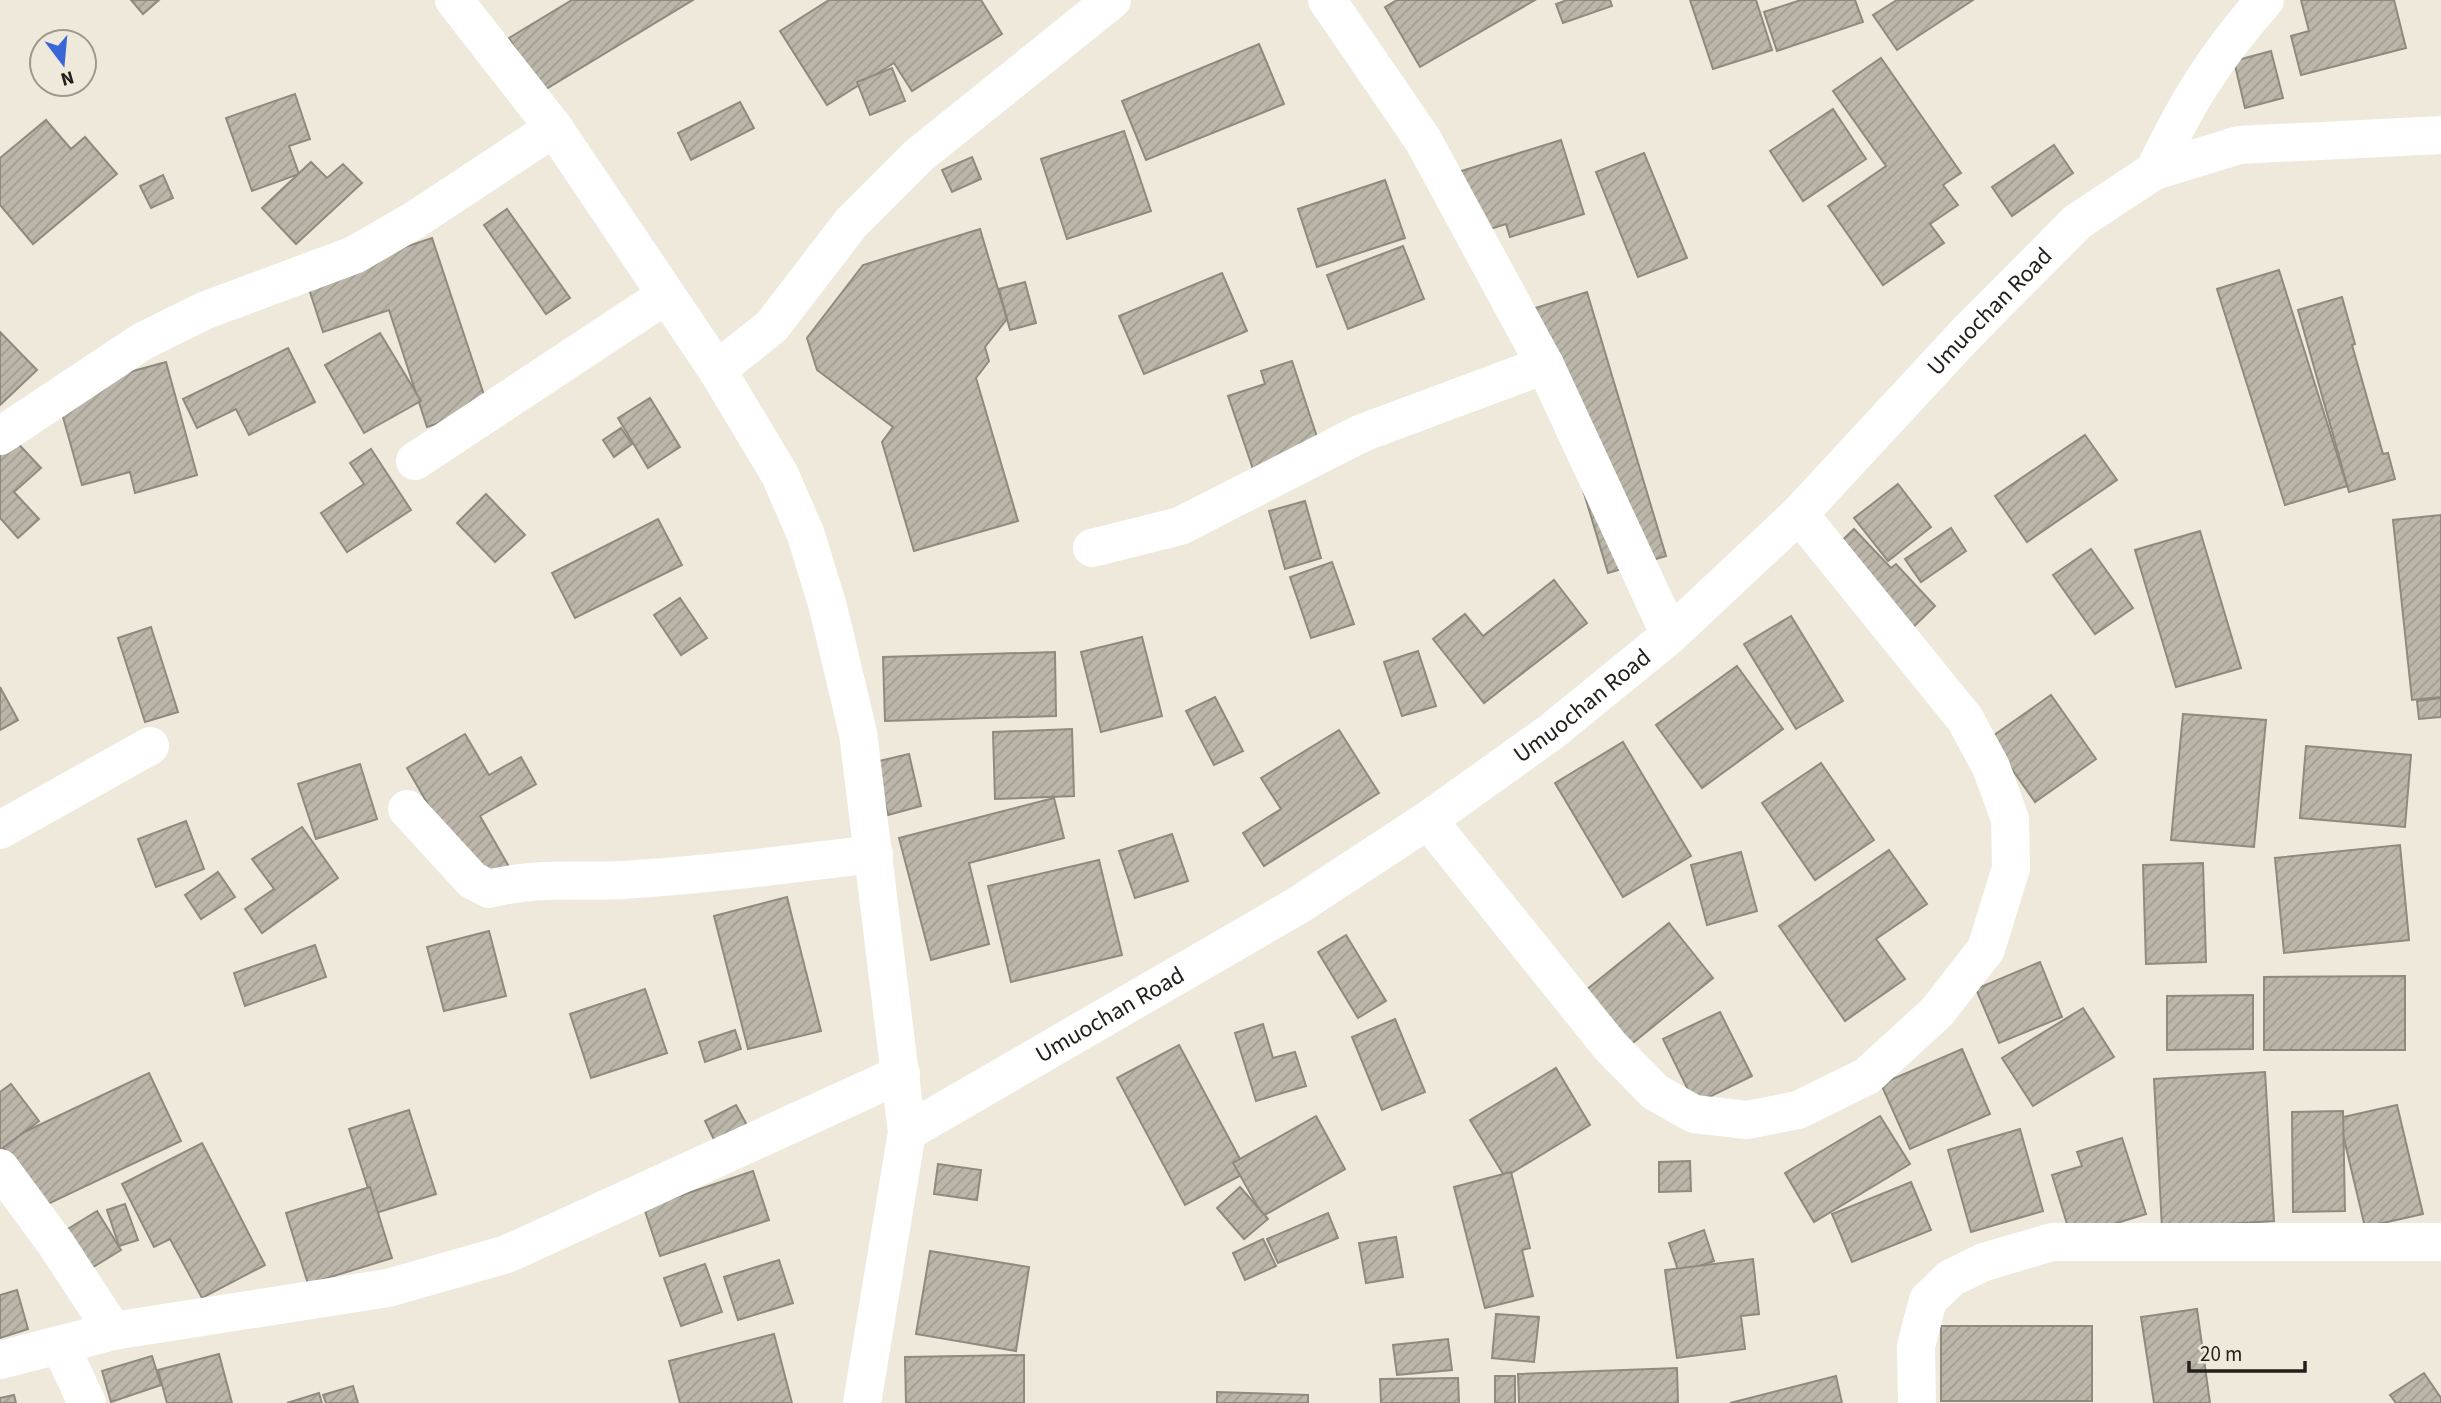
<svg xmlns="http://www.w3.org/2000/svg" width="2441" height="1403" font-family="'Source Sans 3',sans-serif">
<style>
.building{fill:url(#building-hatch);stroke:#8f8a7e;stroke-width:2}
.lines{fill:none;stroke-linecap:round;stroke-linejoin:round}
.minor{stroke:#fff;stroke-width:38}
.labels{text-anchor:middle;stroke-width:5;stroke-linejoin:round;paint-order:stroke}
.street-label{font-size:24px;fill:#22201b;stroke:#eee9db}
</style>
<defs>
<pattern id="building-hatch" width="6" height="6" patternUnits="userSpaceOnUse" patternTransform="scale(1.75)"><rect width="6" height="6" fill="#bbb6a9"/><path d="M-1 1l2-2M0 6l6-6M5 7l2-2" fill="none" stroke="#a09c91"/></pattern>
</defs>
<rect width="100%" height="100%" fill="#eee9db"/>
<!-- building -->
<g class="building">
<path d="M131,0H159L143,14Z"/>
<path d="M572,0H693L541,92L509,38Z"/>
<path d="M829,0H981L1002,34L912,91L894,63L827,105L780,31Z"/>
<path d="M1397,0H1535L1420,67L1385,7Z"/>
<path d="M1567,0H1610L1612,6L1563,23L1556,4Z"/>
<path d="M1690,0H1756L1772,50L1713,69Z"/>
<path d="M1801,0H1855L1863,22L1777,51L1764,12Z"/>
<path d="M1897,0H1973L1897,50L1873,15Z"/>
<path d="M2301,0H2394L2406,48L2301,75L2291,36L2309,31Z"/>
<path d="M1259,44L1284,104L1146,160L1122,101Z"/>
<path d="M2271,51L2283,98L2245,108L2234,61Z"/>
<path d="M1881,58L1961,173L1943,185L1958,205L1930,224L1944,243L1883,285L1828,206L1886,166L1833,91Z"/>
<path d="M892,68L905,101L870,115L857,82Z"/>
<path d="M295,94L310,139L289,146L299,174L252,191L226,118Z"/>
<path d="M740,102L754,128L691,160L678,133Z"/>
<path d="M1833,109L1866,159L1803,201L1770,151Z"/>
<path d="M46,120L71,149L85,137L117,174L33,244L0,205V158Z"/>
<path d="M1124,131L1151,211L1067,239L1041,159Z"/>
<path d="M1561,140L1584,214L1510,237L1506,224L1471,235L1452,174Z"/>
<path d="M2054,145L2073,173L2012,216L1992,187Z"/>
<path d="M1644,153L1687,258L1638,277L1596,172Z"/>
<path d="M972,157L981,179L952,192L942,170Z"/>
<path d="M311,162L327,178L343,164L362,183L296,244L262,208Z"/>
<path d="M163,175L173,198L151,208L140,186Z"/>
<path d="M1385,180L1405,238L1317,267L1298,209Z"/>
<path d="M507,209L570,298L546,314L484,225Z"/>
<path d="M980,229L1007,319L985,347L989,361L976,378L1018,521L914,551L882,442L893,427L817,370L807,338L863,265Z"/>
<path d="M432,238L488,407L427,427L389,310L323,332L306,280Z"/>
<path d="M1403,246L1424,299L1348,329L1327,275Z"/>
<path d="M2279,270L2347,486L2285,505L2217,289Z"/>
<path d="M1222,273L1247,331L1144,374L1119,316Z"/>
<path d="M1025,282L1036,323L1010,330L999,289Z"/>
<path d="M1587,292L1666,556L1608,573L1529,310Z"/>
<path d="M2342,297L2355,344L2352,345L2383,454L2388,453L2395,479L2349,492L2298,310Z"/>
<path d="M0,332L37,370L0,405Z"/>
<path d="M380,333L421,401L364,433L325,365Z"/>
<path d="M288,348L315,402L249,435L236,409L197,428L183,399Z"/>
<path d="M1292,361L1320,446L1253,469L1228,396L1265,384L1261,371Z"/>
<path d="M166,362L197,475L135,493L130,472L82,485L56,392Z"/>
<path d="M650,398L680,447L648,468L618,418Z"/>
<path d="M621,428L632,444L614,457L603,440Z"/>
<path d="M10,435L41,468L14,492L39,519L18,538L0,518V444Z"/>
<path d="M2085,435L2117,480L2027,542L1995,496Z"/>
<path d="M371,449L411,510L347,552L321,513L364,484L350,463Z"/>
<path d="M1898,484L1931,527L1888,561L1854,518Z"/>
<path d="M486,494L525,535L495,562L457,523Z"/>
<path d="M1305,501L1321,558L1285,569L1269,511Z"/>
<path d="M2441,515V697L2412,700L2393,520Z"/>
<path d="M658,519L682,565L575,618L552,573Z"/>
<path d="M1951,528L1966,551L1921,582L1905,559Z"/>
<path d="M1854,529L1891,568L1896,564L1935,606L1904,636L1827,555Z"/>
<path d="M2200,531L2241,668L2176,687L2135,550Z"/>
<path d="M2091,549L2133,608L2095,634L2053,575Z"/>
<path d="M1332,562L1354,624L1311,638L1290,577Z"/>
<path d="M1554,580L1587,623L1484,703L1433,639L1465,614L1483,636Z"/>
<path d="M680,598L707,638L681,655L654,615Z"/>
<path d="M1791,616L1843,701L1796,729L1744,644Z"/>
<path d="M151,627L178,712L145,722L118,638Z"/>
<path d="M1142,637L1162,716L1101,732L1081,652Z"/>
<path d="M1418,651L1436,706L1402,716L1384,662Z"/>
<path d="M1055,652L1056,716L885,721L883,657Z"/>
<path d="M1737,666L1783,729L1702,788L1656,725Z"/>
<path d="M0,687L18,720L0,730Z"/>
<path d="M2051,695L2096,759L2035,802L1990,738Z"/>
<path d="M1215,697L1243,751L1214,765L1186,711Z"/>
<path d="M2441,698V717L2419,719L2417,701Z"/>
<path d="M2183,714L2266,720L2254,847L2171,840Z"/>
<path d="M1072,729L1074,796L995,799L993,732Z"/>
<path d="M1339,730L1379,793L1264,866L1243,833L1281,809L1261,778Z"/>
<path d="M465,734L489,775L521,757L536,784L480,816L516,879L482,898L407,768Z"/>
<path d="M1623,742L1691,856L1623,897L1555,783Z"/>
<path d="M2306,746L2411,755L2405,827L2300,818Z"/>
<path d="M909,754L921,806L888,815L875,762Z"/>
<path d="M1821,763L1874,840L1815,880L1762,803Z"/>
<path d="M360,764L377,819L316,839L298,784Z"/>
<path d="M1054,798L1064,838L969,863L989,944L931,960L899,838Z"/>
<path d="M186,821L204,869L156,887L138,839Z"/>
<path d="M302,827L338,878L262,933L245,909L274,889L252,859Z"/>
<path d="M1172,834L1188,881L1135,898L1119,851Z"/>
<path d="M2400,845L2409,940L2284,953L2275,858Z"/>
<path d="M1889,850L1927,904L1876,939L1905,979L1845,1021L1779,926Z"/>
<path d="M1741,852L1757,911L1707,925L1691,865Z"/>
<path d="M1099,860L1122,955L1011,982L988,886Z"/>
<path d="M2203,863L2206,962L2146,964L2143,865Z"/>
<path d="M218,872L235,897L201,919L185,895Z"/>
<path d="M787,897L821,1031L748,1049L714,916Z"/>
<path d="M1669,923L1713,978L1629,1046L1585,991Z"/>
<path d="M489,931L506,996L444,1011L427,947Z"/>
<path d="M1346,935L1386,1001L1358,1018L1318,952Z"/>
<path d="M315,945L326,977L245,1006L234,973Z"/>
<path d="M2040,962L2062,1017L1999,1043L1976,989Z"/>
<path d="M2405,976V1050H2264V977Z"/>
<path d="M645,989L667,1053L591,1078L570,1014Z"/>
<path d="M2253,995V1049L2167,1050V996Z"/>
<path d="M2083,1008L2114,1057L2033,1106L2002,1058Z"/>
<path d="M1720,1012L1752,1076L1695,1104L1663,1039Z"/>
<path d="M1395,1019L1425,1092L1382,1110L1352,1037Z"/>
<path d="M1263,1024L1273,1058L1295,1052L1306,1086L1256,1101L1235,1033Z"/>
<path d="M735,1030L741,1049L705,1062L699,1042Z"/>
<path d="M1179,1045L1247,1172L1185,1205L1117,1078Z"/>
<path d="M1962,1049L1990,1114L1910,1149L1881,1084Z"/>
<path d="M1556,1068L1590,1125L1505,1177L1470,1120Z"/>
<path d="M2265,1072L2274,1221L2162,1228L2154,1079Z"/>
<path d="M149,1073L181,1141L33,1211L1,1143Z"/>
<path d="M11,1084L39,1121L0,1150V1092Z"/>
<path d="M736,1105L747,1125L715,1142L705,1121Z"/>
<path d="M2397,1105L2423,1214L2365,1227L2339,1118Z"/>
<path d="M409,1110L436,1194L376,1213L349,1129Z"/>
<path d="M2343,1111L2345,1211L2293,1212L2292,1112Z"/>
<path d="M1316,1116L1345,1169L1263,1216L1233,1163Z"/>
<path d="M1880,1116L1910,1164L1814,1222L1785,1173Z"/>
<path d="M2020,1129L2043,1211L1971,1232L1948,1150Z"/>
<path d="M2122,1138L2146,1214L2071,1237L2052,1175L2082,1166L2077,1152Z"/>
<path d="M202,1143L265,1265L202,1298L170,1239L154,1247L122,1184Z"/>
<path d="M1690,1161L1691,1191L1659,1192V1162Z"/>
<path d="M938,1164L981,1170L977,1200L934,1194Z"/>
<path d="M753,1171L769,1220L660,1256L644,1208Z"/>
<path d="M1511,1172L1530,1248L1522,1250L1533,1296L1485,1308L1454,1187Z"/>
<path d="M1911,1182L1931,1230L1852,1262L1832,1214Z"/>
<path d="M370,1187L392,1258L308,1284L286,1213Z"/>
<path d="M1240,1187L1268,1219L1244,1239L1217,1208Z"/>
<path d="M125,1204L138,1240L119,1246L107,1210Z"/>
<path d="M97,1211L121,1250L77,1277L53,1238Z"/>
<path d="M1328,1213L1338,1238L1278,1263L1267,1239Z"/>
<path d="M1704,1230L1714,1261L1679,1273L1669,1243Z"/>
<path d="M1396,1237L1403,1277L1366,1283L1359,1243Z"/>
<path d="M1263,1239L1276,1266L1245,1280L1233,1253Z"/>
<path d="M930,1251L1029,1267L1016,1351L916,1334Z"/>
<path d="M1753,1259L1759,1314L1741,1316L1745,1349L1677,1358L1665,1270Z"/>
<path d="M779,1260L793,1303L738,1320L724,1277Z"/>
<path d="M705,1264L722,1312L681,1326L664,1278Z"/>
<path d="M17,1290L28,1329L0,1338V1295Z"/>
<path d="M2197,1309L2210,1403H2154L2141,1317Z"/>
<path d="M1496,1314L1539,1317L1534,1362L1492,1358Z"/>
<rect x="1941" y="1326" width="151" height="75"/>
<path d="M774,1334L792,1403H680L669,1361Z"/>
<path d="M1448,1339L1452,1370L1397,1375L1393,1345Z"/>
<path d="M219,1354L232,1403H167L158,1370Z"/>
<path d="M1024,1355V1403H906L905,1357Z"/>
<path d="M152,1356L161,1385L111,1402L102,1371Z"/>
<path d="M1677,1368L1678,1403H1519L1518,1374Z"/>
<path d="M2424,1373L2441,1398V1403H2396L2390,1395Z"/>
<rect x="1495" y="1376" width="20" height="27"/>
<path d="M1836,1376L1842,1403H1730Z"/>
<path d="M1458,1378L1459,1403H1381L1380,1379Z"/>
<path d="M353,1386L358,1403H326L323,1395Z"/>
<path d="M1217,1392L1308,1395V1403H1217Z"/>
<path d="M319,1393L322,1403H287Z"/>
<path d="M14,1395L16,1403H0V1398Z"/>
</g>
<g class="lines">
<!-- minor -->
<g class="minor">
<path d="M454,0L554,128L717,370L780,475L806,535L828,607L858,733L907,1132"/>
<path d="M1327,0L1423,140L1545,365L1670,635"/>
<path d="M2154,171C2186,104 2215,56 2265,0"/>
<path d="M717,370L772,326L851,223L918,156L1112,0"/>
<path d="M0,436L143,341L206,310L354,255L413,221L554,128"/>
<path d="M415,461L666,295"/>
<path d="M1092,548L1180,526L1362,433L1545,365"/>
<path d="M407,809L472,880L489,889C533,877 578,882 623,880C707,875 790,864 874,854"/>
<path d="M1428,820L1610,1046L1655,1092L1694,1114L1747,1120L1798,1110L1867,1076L1937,1012L1986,949L2011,868L2010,819L1991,767L1965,719L1799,514"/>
<path d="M0,830L150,746"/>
<path d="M0,1168L56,1244L113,1331"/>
<path d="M60,1345L87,1403"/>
<path d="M0,1360L113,1331L388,1288L507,1254L901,1074"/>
<path id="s1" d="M862,1403L907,1132L1297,906L1428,820L1551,732L1670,635L1799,514L1963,337L2077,222L2154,171L2239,145L2441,135"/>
<path d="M1917,1403L1916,1346L1928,1300L1951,1278L1984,1262L2052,1242H2441"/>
</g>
</g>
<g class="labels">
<!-- street labels -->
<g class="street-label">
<text dy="8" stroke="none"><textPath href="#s1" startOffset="1642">Umuochan Road</textPath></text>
<text dy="8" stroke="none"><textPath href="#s1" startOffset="1074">Umuochan Road</textPath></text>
<text dy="8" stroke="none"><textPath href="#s1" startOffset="509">Umuochan Road</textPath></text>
</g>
</g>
<!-- north arrow -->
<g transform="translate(63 63) rotate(164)"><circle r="33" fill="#eee9db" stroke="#9c998e" stroke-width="2"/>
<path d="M0-5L12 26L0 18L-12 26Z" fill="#3b66d6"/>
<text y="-10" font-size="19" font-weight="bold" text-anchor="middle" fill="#22201b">N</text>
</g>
<!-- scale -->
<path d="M2189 1361v10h116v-10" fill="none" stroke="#22201b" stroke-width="3.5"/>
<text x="2200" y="1361" font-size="21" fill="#22201b" stroke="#eee9db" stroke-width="5" paint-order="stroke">20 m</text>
</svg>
